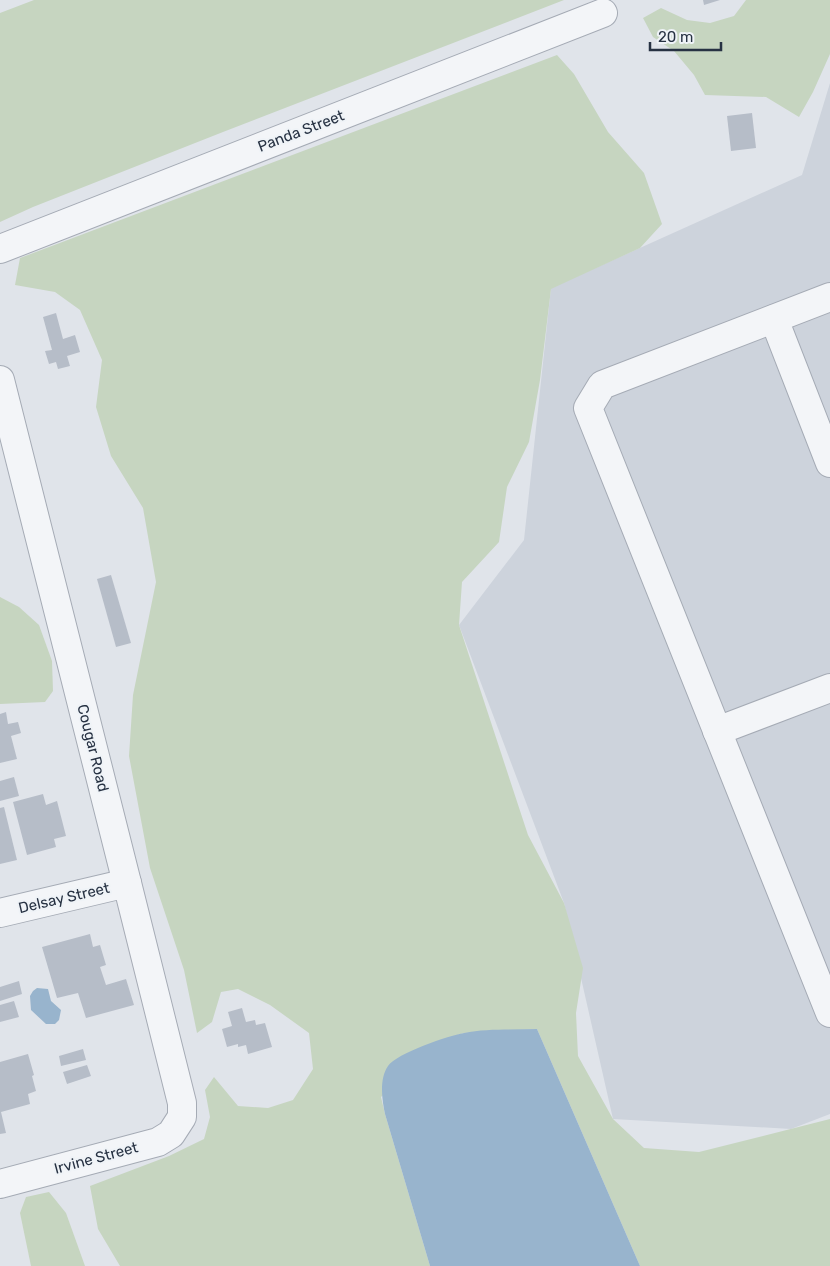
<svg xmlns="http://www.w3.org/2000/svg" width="830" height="1266" font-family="Rubik,sans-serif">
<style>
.built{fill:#cdd3dc}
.green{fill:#c6d5c0}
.water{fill:#98b4cd}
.building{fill:#b6bdc8}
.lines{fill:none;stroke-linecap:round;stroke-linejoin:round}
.minor-casing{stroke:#a5abb5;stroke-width:30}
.minor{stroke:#f3f5f8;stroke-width:28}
.labels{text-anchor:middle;stroke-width:4;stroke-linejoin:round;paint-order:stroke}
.street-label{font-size:15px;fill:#273243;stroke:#eff3f7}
</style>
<rect width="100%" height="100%" fill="#e0e4ea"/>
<!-- built -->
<path class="built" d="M830,83V1114L791,1129L613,1119L564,903L459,625L524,540L551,288L802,175Z"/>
<!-- green -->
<g class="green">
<path d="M34,0H564L223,132L33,207L0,222V13Z"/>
<path d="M746,0H830V54L813,92L799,117L766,97L705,95L694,75L674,51L653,37L643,18L661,8L687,20L710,23L734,16Z"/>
<path d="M557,55L574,74L608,132L644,173L662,224L640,248L551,289L540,380L529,442L507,487L499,542L462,582L459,625L528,835L564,903L583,968L576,1013L578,1056L613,1119L644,1148L699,1152L830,1119V1266H640L537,1029L464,1033L442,1040L381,1097L385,1114L430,1266H120L98,1229L90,1186L169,1156L204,1139L210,1117L205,1090L214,1077L238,1106L268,1108L293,1100L313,1069L309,1033L270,1005L238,989L221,992L212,1022L197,1033L184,970L150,868L129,756L133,695L156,582L143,508L111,456L96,407L102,360L80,310L55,292L15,285L20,258Z"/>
<path d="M0,597L19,607L39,625L52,661L53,691L45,702L0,704Z"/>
<path d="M49,1192L66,1213L85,1266H31L20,1213L26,1197Z"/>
</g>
<!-- water -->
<g class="water">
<path d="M37,988L48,989L51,1001L61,1010L59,1020L55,1024H46L31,1010L30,996L33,991Z"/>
<path d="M537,1029L640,1266H430L385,1114C382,1100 379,1079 388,1066C397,1053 448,1036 464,1033C487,1028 513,1030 537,1029Z"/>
</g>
<!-- building -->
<g class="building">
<path d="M703,0H720L704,5Z"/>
<path d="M752,113L756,148L731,151L727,116Z"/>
<path d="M56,313L63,339L75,335L80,352L67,356L70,366L58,369L56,362L49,364L45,351L52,350L43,317Z"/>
<path d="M111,575L131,643L116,647L97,579Z"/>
<path d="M6,712L8,724L18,722L21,733L11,736L17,759L0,763V714Z"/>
<path d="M14,777L19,796L0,801V781Z"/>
<path d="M43,794L46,805L57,801L66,836L54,839L56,847L27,855L13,802Z"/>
<path d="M4,807L17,860L0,864V808Z"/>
<path d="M90,934L93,947L100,945L106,965L100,967L106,985L126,979L134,1005L86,1018L78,993L57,998L42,947Z"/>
<path d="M19,981L22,994L0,1001V987Z"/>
<path d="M14,1001L19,1017L0,1022V1005Z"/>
<path d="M242,1008L246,1022L255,1020L256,1025L265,1023L272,1047L248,1054L246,1045L238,1047V1044L227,1047L222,1029L232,1026L228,1012Z"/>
<path d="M83,1049L86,1060L61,1066L59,1056Z"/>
<path d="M28,1054L34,1075L32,1076L36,1091L28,1094L30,1104L1,1112L6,1133L0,1134V1062Z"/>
<path d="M87,1065L91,1076L67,1084L63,1072Z"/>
</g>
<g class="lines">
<defs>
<g id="minor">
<path d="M0,249L603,13"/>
<path d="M830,297L602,385L588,408L830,1013"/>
<path d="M774,319L830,463"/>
<path d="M0,380L127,883L182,1103V1117L171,1134L158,1142L0,1184"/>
<path d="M717,731L830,688"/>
<path d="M0,913L127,883"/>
</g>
</defs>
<!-- minor casing -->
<use href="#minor" class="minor-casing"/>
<!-- minor -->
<use href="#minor" class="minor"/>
</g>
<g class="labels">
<!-- street labels -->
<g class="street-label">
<text transform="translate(301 131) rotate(-21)" y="5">Panda Street</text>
<text transform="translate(93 748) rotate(76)" y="5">Cougar Road</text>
<text transform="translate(64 898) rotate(-13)" y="5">Delsay Street</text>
<text transform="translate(96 1158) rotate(-15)" y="5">Irvine Street</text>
</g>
</g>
<!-- scale -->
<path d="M650 42v8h71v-8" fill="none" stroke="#273243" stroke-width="2.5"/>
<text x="658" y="42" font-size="15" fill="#273243" stroke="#eff3f7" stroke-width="4" paint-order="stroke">20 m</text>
</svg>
